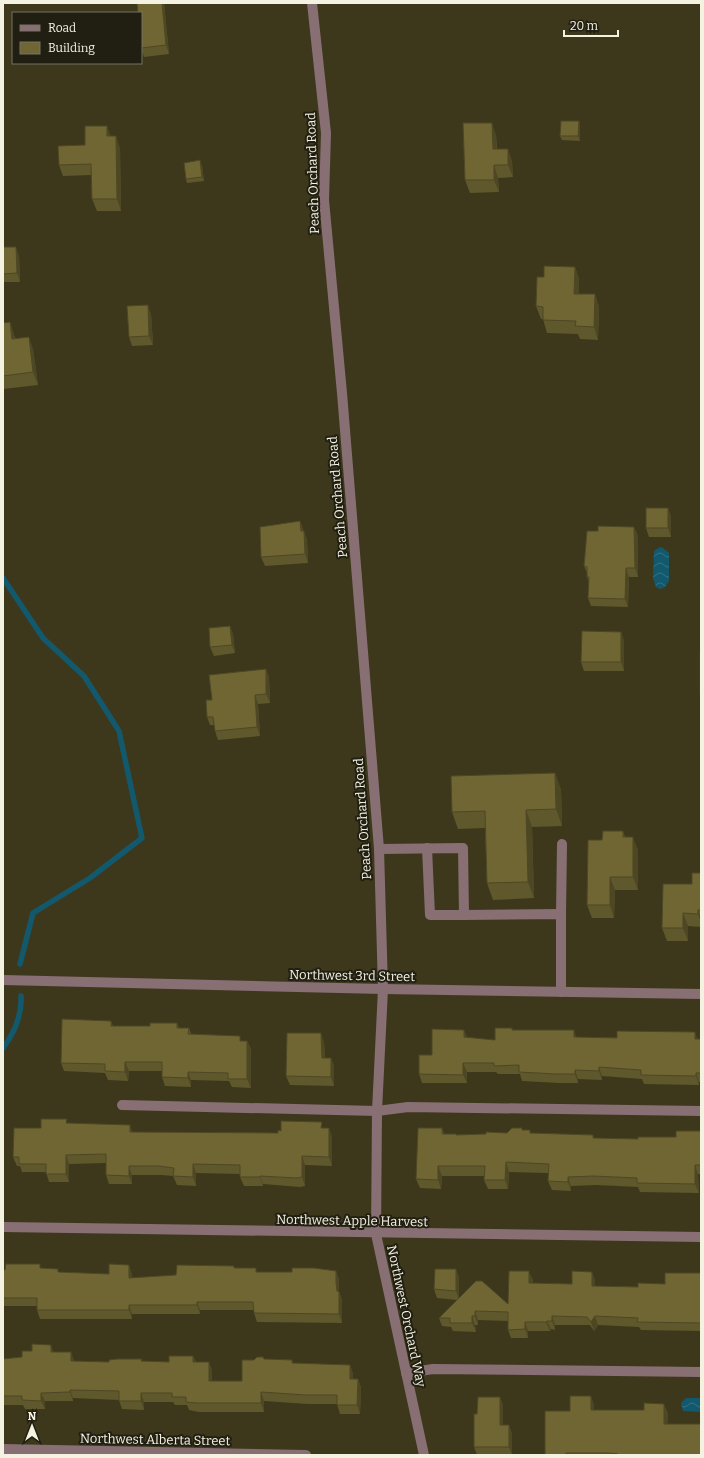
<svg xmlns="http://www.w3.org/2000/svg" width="704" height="1458" font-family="Bitter,serif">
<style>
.water{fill:url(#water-waves)}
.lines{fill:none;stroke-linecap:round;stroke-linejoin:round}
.stream{stroke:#13596d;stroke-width:5.5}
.service{stroke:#886f74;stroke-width:10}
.minor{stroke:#886f74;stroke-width:10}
.tertiary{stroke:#886f74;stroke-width:10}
.wall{fill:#5f582c}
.shaded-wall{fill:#4e4724}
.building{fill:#6f6633;stroke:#4e4724}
.labels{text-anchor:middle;stroke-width:4;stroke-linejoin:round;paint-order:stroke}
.street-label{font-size:13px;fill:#f4f2e1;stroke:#211f12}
</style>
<defs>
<pattern id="water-waves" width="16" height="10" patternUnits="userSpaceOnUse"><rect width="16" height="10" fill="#13596d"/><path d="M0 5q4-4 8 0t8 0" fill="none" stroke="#367182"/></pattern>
</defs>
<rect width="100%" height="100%" fill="#3d381b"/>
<!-- water -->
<g class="water">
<path d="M660,547L663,548L669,553V581L665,587L660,589L656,587L653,578L654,551Z"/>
<path d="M686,1398H701V1412L683,1411L681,1403Z"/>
</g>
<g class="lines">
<!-- stream -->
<g class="stream">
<path d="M3,578L43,638L84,676L119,731L142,838L90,878L33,913L20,964"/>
<path d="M3,1048C15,1032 22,1016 21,996"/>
</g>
<!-- service -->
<g class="service">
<path d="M427,848L430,915H464"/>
<path d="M379,849L463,848L464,915L561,914V992"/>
<path d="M561,914L562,844"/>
<path d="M122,1105L377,1111L408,1107L701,1111"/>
<path d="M406,1373L433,1369L701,1372"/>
</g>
<!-- minor -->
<g class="minor">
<path d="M312,3L326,133L324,200L342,393L379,849L383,989L377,1111L376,1234L424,1455"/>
<path d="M3,1227L701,1237"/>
<path d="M3,1449L306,1455"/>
</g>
<!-- tertiary -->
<path class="tertiary" d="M3,980L383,989L701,994"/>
</g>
<!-- wall -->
<g class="wall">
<path d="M137,3H164L169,54L144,57L141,48Z"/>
<path d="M579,121L580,126V141L562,140L560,136Z"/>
<path d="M107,126L110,136L120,148L121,211H97L92,199L91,175L63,176L59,165L85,145Z"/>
<path d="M496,135L497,149H508L512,162L513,177L498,178L499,192L470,193L465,180Z"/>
<path d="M202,165L204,181L187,183L186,179Z"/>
<path d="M3,247L19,256L20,282H3Z"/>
<path d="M575,267L579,279V294H595L599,307L598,340L580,339L578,334L547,333L543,319H541L536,306L544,277Z"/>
<path d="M151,314L153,345L132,346L129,337Z"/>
<path d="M10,322L14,335L15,338L33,349L38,385L3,389V323Z"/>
<path d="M668,508L671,517V537H649L646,528Z"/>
<path d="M300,521L307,540L308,563L265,566L261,557Z"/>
<path d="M634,527L638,536V577H629L628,607L591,606L588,598L589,582L587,577V573L584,566L598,531Z"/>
<path d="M230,626L233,635L235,653L214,656L210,647Z"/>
<path d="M621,632L624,641V671H584L581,662Z"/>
<path d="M266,669L269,678L270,703L258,704L260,736L218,740L215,731L214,725H210L207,717L212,700Z"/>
<path d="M555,773L561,790L562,826L532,827L534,898L493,900L487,883L485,828L458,829L452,812Z"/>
<path d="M623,831L625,837L638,850V890H615L614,918H592L587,905L602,840Z"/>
<path d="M701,873V927L688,926V941H667L662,928L692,884Z"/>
<path d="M111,1021L113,1026H150L177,1023L179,1028H189L191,1034L241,1041H247L251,1049V1088L232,1087L229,1081L191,1080V1087L165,1086L162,1077V1071H129L128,1081L108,1080L105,1073L64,1071L61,1063Z"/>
<path d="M512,1028L513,1030L576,1037L701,1039V1082H699V1085L644,1084L642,1079L602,1076V1080L578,1079V1083H559L522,1081L520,1074H498L496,1072H467V1083H422L419,1074L432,1055L464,1030L467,1038L495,1040Z"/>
<path d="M324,1042L325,1058H331L334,1066V1086L290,1085L286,1076Z"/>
<path d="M68,1123L132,1132L278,1133L281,1131L324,1128L332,1136V1166L305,1165V1186L300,1187L263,1184V1186H244L240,1177V1174L196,1173V1186L177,1185L173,1176L162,1175H132V1184H109L106,1175V1163L69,1164V1182H49L46,1172H22L20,1166H17L13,1157L41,1128Z"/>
<path d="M442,1128L444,1134L456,1135L486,1134L507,1133L522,1128V1130L531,1133L593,1135L594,1138L638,1139L676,1137L701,1131V1174H698L699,1193L640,1192L638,1187L596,1185L571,1186V1191L552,1190L548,1181V1173L509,1172L508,1189H488L484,1180V1176H442L441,1189L420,1188L416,1179Z"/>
<path d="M41,1268L59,1272L109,1274H132V1278L176,1275L235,1268L258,1272H292L336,1271L339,1280V1291L342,1300V1323L257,1322L254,1313V1310H200V1314H132V1319H40L37,1310V1306H3V1270Z"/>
<path d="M456,1269L459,1278V1298L508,1304L533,1280L532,1283L572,1284L595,1280V1286L638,1287L665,1284L701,1273V1331L641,1330L639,1327L598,1325L594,1331L590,1325H555V1330L551,1329L550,1331H528V1338H511L508,1330V1321L478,1320V1325H475L476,1332L453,1331L451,1327L442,1326L439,1318L457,1300L437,1298L434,1289Z"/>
<path d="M53,1352L74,1360V1361L109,1362L142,1361L169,1362L193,1356L196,1362H209L212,1371V1381H242L254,1360L264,1359L292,1360L293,1363L350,1365L353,1374V1379H358L361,1388L360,1414H340L337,1404H308L264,1401V1412H199L189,1410L187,1405H175L173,1402H144V1410L122,1409L119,1400L73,1398V1401H45V1409H25L23,1405H3V1359L22,1357Z"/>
<path d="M500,1397L503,1406V1425H509L512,1434V1455H477L474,1447L477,1414Z"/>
<path d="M594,1405V1410L668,1413L667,1424L701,1455H545L570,1411Z"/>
</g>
<!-- shaded-wall -->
<g class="shaded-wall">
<path d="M162,3H164L169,54L166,45Z"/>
<path d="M579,121L580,126V141L578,136Z"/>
<path d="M492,123L496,135L497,162L493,149Z"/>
<path d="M107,126L111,137L107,136Z"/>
<path d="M116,136L120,148L121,211L117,199Z"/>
<path d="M508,149L512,162L513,177L508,165Z"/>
<path d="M200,160L202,165L204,181L202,177Z"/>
<path d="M494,165L498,178L499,192L494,180Z"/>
<path d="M16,247L19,256L20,282L17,273Z"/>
<path d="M575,267L579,279V306L574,294Z"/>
<path d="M595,294L599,307L598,340L594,327Z"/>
<path d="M148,305L151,314L153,345L149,336Z"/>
<path d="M10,322L14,335L17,352L12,339Z"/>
<path d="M29,337L33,349L38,385L33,372Z"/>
<path d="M668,508L671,517V537L668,528Z"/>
<path d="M300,521L303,530L304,540L301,531Z"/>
<path d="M634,527L638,536V577L635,568Z"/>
<path d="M304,531L307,540L308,563L305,554Z"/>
<path d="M626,568L629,577L628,607L625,599Z"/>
<path d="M230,626L233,635L235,653L232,645Z"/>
<path d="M621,632L624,641V671L621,662Z"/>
<path d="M266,669L269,678L270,703L266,694Z"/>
<path d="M255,695L258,704L260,736L257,727Z"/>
<path d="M555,773L561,790L562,826L556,809Z"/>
<path d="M526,810L532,827L534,898L528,882Z"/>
<path d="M633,837L638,850V890L633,877Z"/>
<path d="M610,877L615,890L614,918L610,905Z"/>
<path d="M698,910L701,919V923L698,914Z"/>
<path d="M683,913L688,926V941L683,928Z"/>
<path d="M464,1030L467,1039L464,1037Z"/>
<path d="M574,1030L577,1039L574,1037Z"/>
<path d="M695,1032L698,1041L695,1039Z"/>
<path d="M321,1033L324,1042L325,1067L322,1058Z"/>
<path d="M247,1041L251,1049V1088L247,1079Z"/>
<path d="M331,1058L334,1066V1086L331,1077Z"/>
<path d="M125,1062L129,1071L128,1081L125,1072Z"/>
<path d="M463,1063L467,1072V1083L463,1075Z"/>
<path d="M599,1067L602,1076V1080L599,1071Z"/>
<path d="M575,1070L578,1079V1083L575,1074Z"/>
<path d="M188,1072L191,1080V1087L188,1078Z"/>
<path d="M696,1073L699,1082V1085L696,1076Z"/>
<path d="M130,1125L133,1134L130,1132Z"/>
<path d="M329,1128L332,1136V1166L329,1157Z"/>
<path d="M66,1155L69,1164V1182L66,1174Z"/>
<path d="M302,1156L305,1165V1186L302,1177Z"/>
<path d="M506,1162L509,1172L508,1189L505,1180Z"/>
<path d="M193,1164L196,1173V1186L193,1177Z"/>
<path d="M695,1165L698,1174L699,1193L695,1184Z"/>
<path d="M129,1166L132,1175V1184L129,1176Z"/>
<path d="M438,1166L442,1176L441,1189L438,1180Z"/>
<path d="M260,1176L263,1184V1186L260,1177Z"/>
<path d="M568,1177L571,1186V1191L568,1182Z"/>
<path d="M129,1265L132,1274V1287L129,1278Z"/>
<path d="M456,1269L459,1278V1300L456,1291Z"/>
<path d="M336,1271L339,1280V1292L342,1300V1323L339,1314L337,1291L336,1283Z"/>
<path d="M529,1271L533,1280L532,1291L529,1283Z"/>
<path d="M592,1272L595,1280V1295L592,1286Z"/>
<path d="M197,1302L200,1310V1314L197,1305Z"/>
<path d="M129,1305L132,1314V1319L129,1310Z"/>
<path d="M475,1311L478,1320V1325L475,1316Z"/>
<path d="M472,1316L475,1325L476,1332L472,1323Z"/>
<path d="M552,1316L555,1325V1330L552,1321Z"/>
<path d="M595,1316L598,1325L594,1331L591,1322Z"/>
<path d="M547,1321L551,1329L550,1331L546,1322Z"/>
<path d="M525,1322L528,1331V1338L525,1329Z"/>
<path d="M51,1345L54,1353L51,1352Z"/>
<path d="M71,1352L74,1360V1370L71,1361Z"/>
<path d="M193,1356L196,1364L193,1362Z"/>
<path d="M209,1362L212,1371V1390L209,1381Z"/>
<path d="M350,1365L353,1374L354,1388L350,1379Z"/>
<path d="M358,1379L361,1388L360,1414L357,1405Z"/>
<path d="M70,1390L73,1398V1401L70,1392Z"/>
<path d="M261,1392L264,1401V1412L261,1403Z"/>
<path d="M41,1393L45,1401V1409L41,1401Z"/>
<path d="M141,1393L144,1402V1410L141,1401Z"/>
<path d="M591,1396L594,1405V1419L591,1410Z"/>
<path d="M500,1397L503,1406V1434L500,1425Z"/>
<path d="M664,1404L668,1413L667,1432L664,1424Z"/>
<path d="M509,1425L512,1434V1455L509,1447Z"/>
</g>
<!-- building -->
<g class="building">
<path d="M137,3H162L166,45L141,48V13H138Z"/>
<path d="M561,121H579L578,136H560Z"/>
<path d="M463,123H492L493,149H508V165H494V180H465Z"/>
<path d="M85,126H107V136H116L117,199H92L91,164L59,165L58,146L85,145Z"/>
<path d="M200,160L202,177L186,179L184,163Z"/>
<path d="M3,247H16L17,273L3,274Z"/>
<path d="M544,266L575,267L574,294H595L594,327L575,326L576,321L543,320V307L536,306L537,277H544Z"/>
<path d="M148,305L149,336L129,337L127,306Z"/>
<path d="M10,322L12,339L29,337L33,372L3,376V323Z"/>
<rect x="646" y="508" width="22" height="20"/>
<path d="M300,521L301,531H304L305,554L261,557L260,527Z"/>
<path d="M598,526L634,527L635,568H626L625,599L588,598L589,577H587V567L584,566L587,531H598Z"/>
<path d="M230,626L232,645L210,647L209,628Z"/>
<path d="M582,631L621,632V662H581Z"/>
<rect x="700" y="654" width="1" height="40"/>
<path d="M266,669V694L255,695L257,727L215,731L213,717H207L206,700H212L209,675Z"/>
<path d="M555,773L556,809L526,810L528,882L487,883L485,811L452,812L451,776Z"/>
<path d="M603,831H623V837H633V877H610V905H587L588,840H602Z"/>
<path d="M692,873H701V910H698V914L683,913V928H662L663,884H692Z"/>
<path d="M62,1019L111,1021V1026H150V1023H177V1028H189L188,1034L240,1036V1041H247V1079H228V1073L188,1072V1078L162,1077V1062H125V1072L105,1071V1064L61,1063Z"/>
<path d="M495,1028H512V1030H574V1037L617,1038V1031L695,1032V1039H701V1073H696V1076L641,1075V1070L599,1067V1071L575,1070V1074H556L519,1072V1065L494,1066V1063H463V1075L419,1074V1055H432V1029L464,1030V1037L495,1040Z"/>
<path d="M287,1033H321L322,1058H331V1077L286,1076Z"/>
<path d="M41,1119H67L66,1123L130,1125V1132L278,1133V1130L281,1131V1121L322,1122L321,1128H329V1157L302,1156V1177L297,1178L260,1176V1177H240V1165L193,1164V1177L173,1176L174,1168L159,1166H129V1176L106,1175V1154L66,1155V1174H46V1164H19V1157H13L14,1128H41Z"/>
<path d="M418,1128H442V1134H456V1135L486,1134V1132L507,1133L512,1128H522V1130H530V1133L593,1135V1138L638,1139V1137H676V1131H701V1165H695V1184L637,1183V1178L593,1176L568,1177V1182L548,1181L549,1164L506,1162L505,1180H484L485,1166H438V1180L416,1179Z"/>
<path d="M6,1264H40V1268L58,1269V1272L109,1274V1264L129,1265V1278L176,1275L177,1265L234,1266V1268H256V1272H292V1268H314L336,1271V1283L337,1291L339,1292V1314L254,1313L253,1302H197V1305H129V1310H37V1298H3V1270H5Z"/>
<path d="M435,1269H456V1291L434,1289Z"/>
<path d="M509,1271H529V1283L572,1284V1271L592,1272V1286L638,1287V1283L665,1284V1273H701V1323L637,1322L638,1318L595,1316L591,1322L587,1317L552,1316V1321H547L546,1322H525V1329L508,1330V1312L475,1311V1316H472V1323H450V1318H439L476,1281H482L508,1304Z"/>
<path d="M32,1344L51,1345V1352H71V1361L109,1362V1360L117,1359H142L141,1361L169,1362V1356H193V1362H209V1381H242V1360H254L257,1357H263L264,1359L292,1360V1363L350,1365V1379H358L357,1405H337V1395H305L261,1392V1403H196L186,1402V1397H172V1393H141V1401H119V1391L70,1390V1392L41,1393V1401L22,1400V1396H3V1359L22,1357V1351H32Z"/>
<path d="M570,1396H591V1410H644V1403L664,1404V1424H701V1455H619L618,1454L608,1453H566V1455H545V1411H570Z"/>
<path d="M478,1397H500V1425H509V1447H474V1414H477Z"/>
</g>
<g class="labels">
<!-- street labels -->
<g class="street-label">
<text transform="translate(312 173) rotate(-92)" y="5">Peach Orchard Road</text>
<text transform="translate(337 497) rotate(-95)" y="5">Peach Orchard Road</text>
<text transform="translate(362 819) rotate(-94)" y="5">Peach Orchard Road</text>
<text transform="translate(352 975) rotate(1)" y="5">Northwest 3rd Street</text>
<text transform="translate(352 1220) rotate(1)" y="5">Northwest Apple Harvest</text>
<text transform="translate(407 1316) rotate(78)" y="5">Northwest Orchard Way</text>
<text transform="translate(155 1439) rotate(1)" y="5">Northwest Alberta Street</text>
</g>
</g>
<!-- border -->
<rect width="704" height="1458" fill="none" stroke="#f4f2e1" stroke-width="8"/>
<!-- legend -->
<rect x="12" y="12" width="130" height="52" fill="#211f12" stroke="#757365"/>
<rect x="20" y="25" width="20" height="6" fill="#886f74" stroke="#757365"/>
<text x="48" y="32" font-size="12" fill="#f4f2e1">Road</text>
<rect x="20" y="42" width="20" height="12" fill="#6f6633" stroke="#757365"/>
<text x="48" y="52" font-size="12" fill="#f4f2e1">Building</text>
<!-- north arrow -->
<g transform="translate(32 1426)" stroke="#211f12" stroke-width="3" paint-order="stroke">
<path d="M0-3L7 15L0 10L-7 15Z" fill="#f4f2e1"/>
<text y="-6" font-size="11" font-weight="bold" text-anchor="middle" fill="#f4f2e1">N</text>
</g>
<!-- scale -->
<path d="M564 30v6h54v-6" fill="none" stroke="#f4f2e1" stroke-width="2"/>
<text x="570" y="30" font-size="12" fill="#f4f2e1" stroke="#211f12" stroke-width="3" paint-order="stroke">20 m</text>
</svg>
